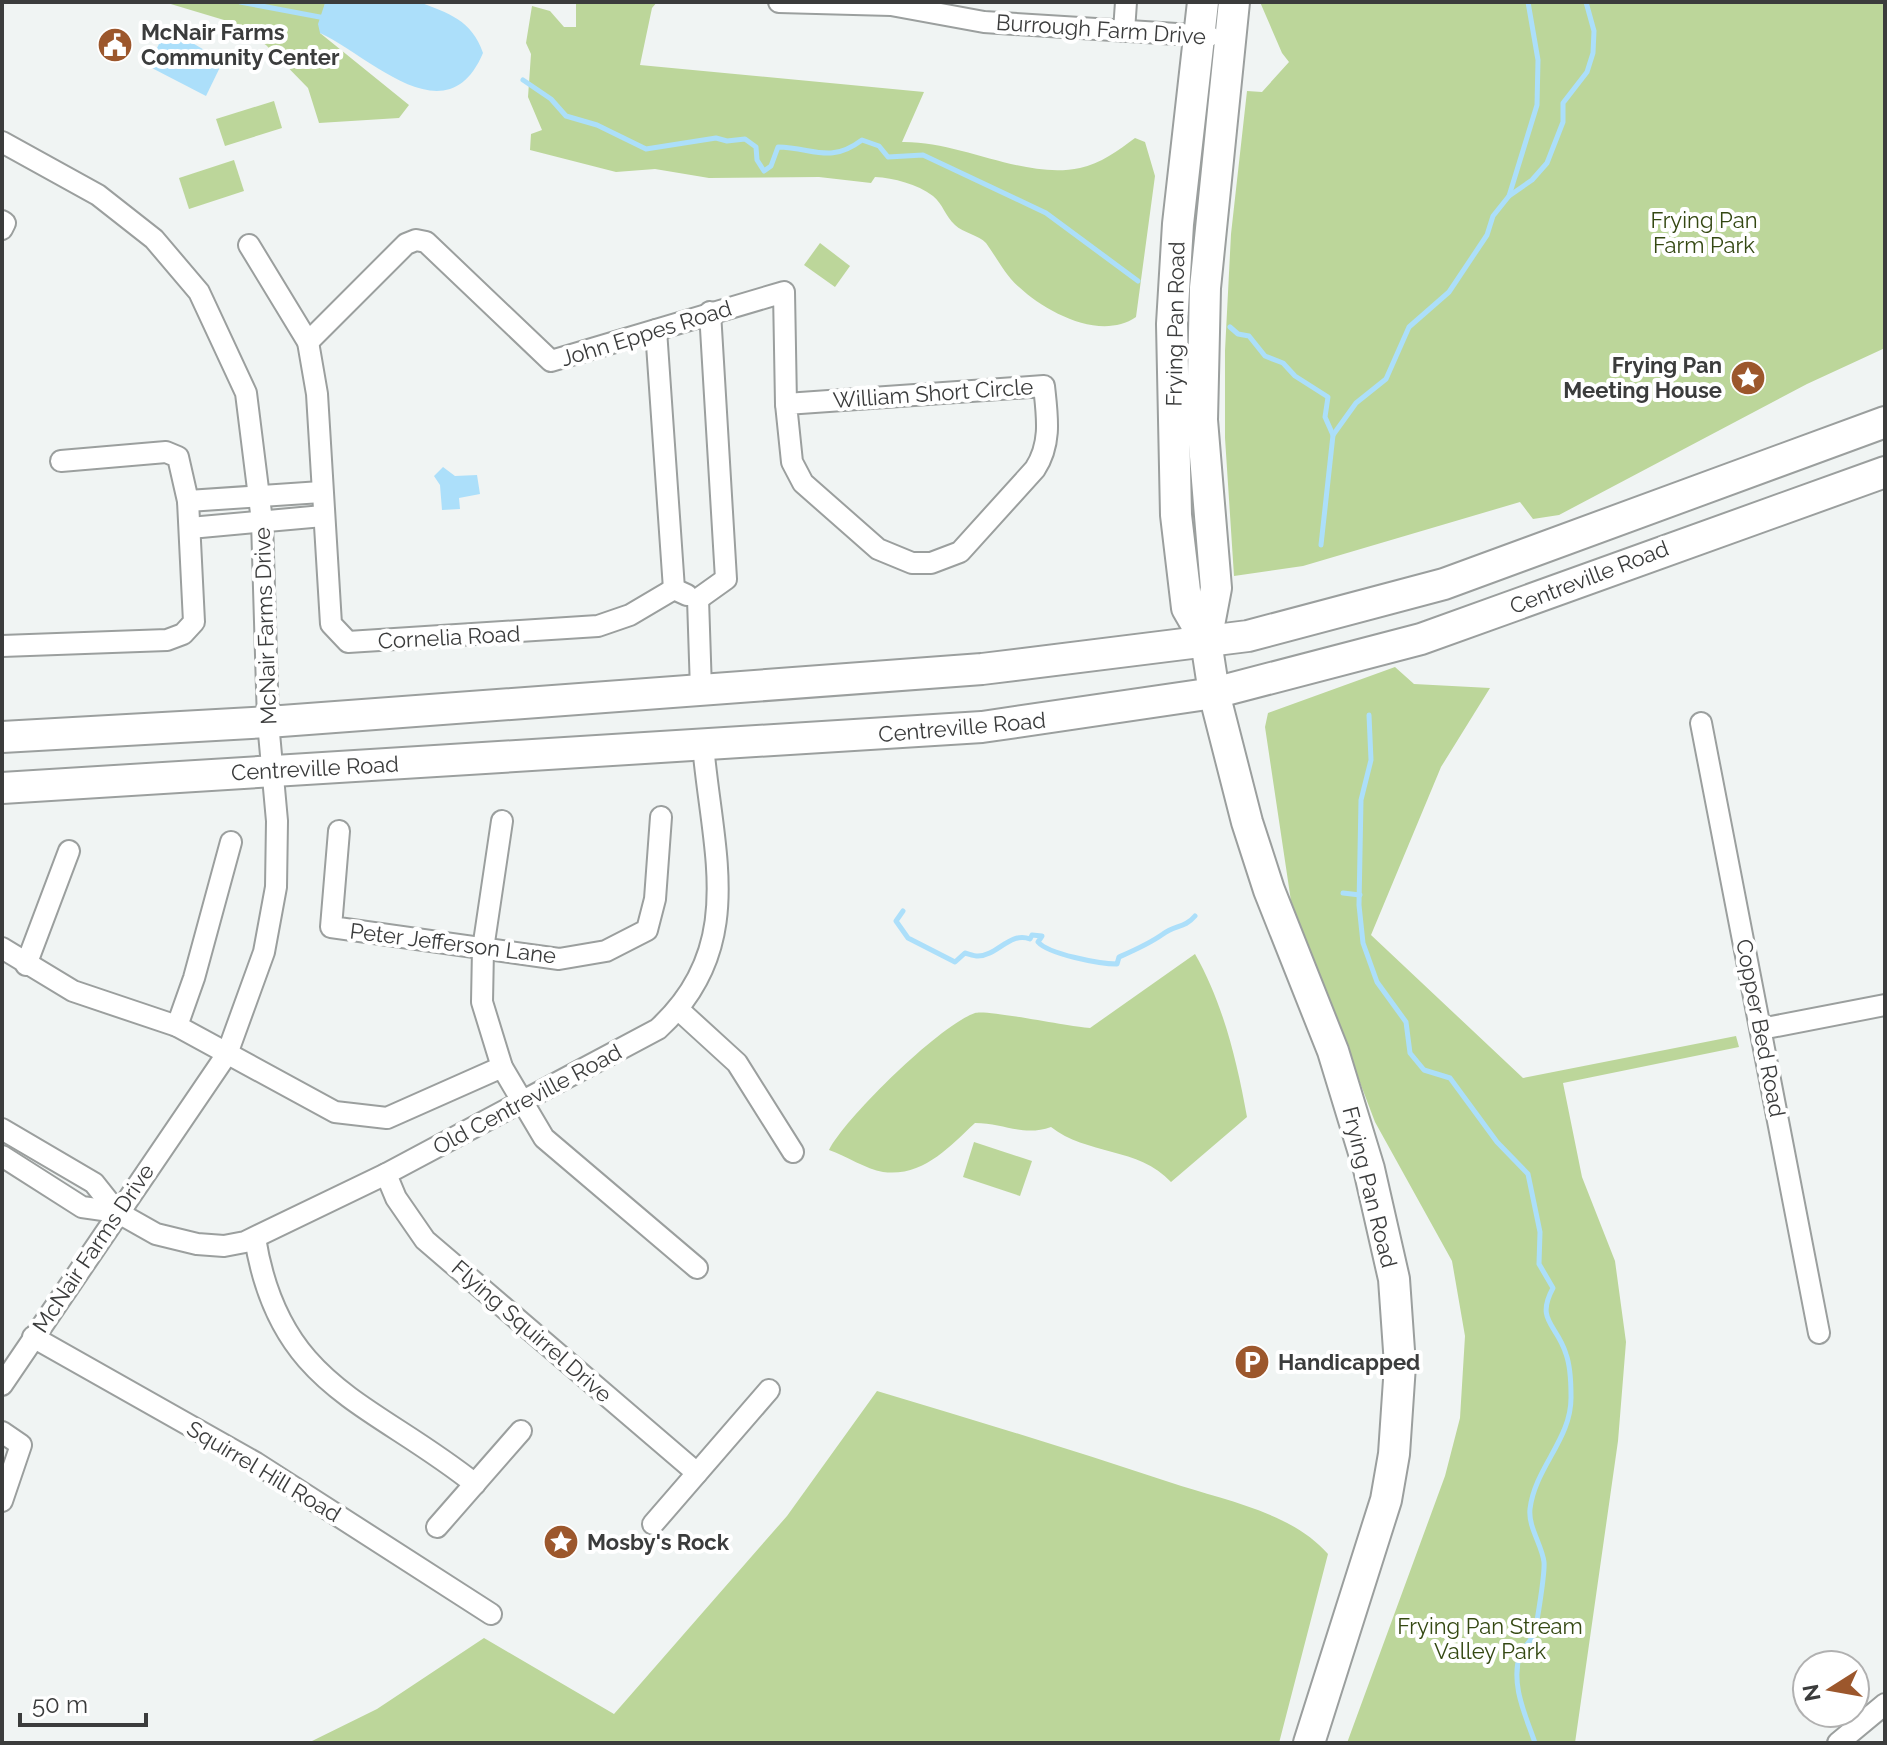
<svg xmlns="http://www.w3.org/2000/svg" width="1887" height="1745" font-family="Raleway,sans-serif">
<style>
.green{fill:#bcd69a}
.water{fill:#acdffa}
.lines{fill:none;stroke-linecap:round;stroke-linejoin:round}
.stream{stroke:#acdffa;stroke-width:5}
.minor-casing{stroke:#9b9f9e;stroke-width:24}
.primary-casing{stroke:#9b9f9e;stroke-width:34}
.minor{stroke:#fff;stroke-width:20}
.primary{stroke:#fff;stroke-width:30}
.labels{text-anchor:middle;stroke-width:8;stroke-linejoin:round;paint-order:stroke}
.street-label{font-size:22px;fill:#3b3c3c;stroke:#fff}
.poi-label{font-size:22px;font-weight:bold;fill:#3b3c3c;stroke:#fff;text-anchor:start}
.park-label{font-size:22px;fill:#344812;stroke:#fff}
</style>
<rect width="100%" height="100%" fill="#f0f4f3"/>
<!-- green -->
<g class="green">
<path d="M164,2H335L325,4L320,33L409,105L399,118L319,123L308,88L266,45L224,20Z"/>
<path d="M576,2H657L652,8L640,65L924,92L902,142C961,141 1024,180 1080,168C1100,164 1119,150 1135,138L1145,142L1155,176L1136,317C1101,341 1047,313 1019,287C1005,275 997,258 986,243C979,235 963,233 955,225C945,216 943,204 933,196C917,184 894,178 875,177L871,183L819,177L709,178L655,169L616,172L530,150L531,134L542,130L528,97L531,54L526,43L532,6L550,11L564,27H576Z"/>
<path d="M1260,2H1885V348L1807,384L1559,515L1533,519L1520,502L1303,566L1234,576L1225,438V351L1231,234L1247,91L1262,92L1289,62L1282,53Z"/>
<path d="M274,101L282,128L225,146L216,119Z"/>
<path d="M234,160L244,191L189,209L179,178Z"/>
<path d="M820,243L850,266L835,287L804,265Z"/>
<path d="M1395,667L1414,684L1490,688L1441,767L1371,935L1523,1078L1736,1036L1739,1047L1563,1083L1582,1177L1615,1261L1626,1342L1618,1441L1575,1743H1347L1445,1476L1460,1418L1465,1336L1452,1261L1375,1122L1291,901L1265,727L1268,713Z"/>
<path d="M1195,954C1223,1003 1237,1061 1247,1117L1171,1182C1139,1147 1086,1155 1051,1127C1023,1137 1004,1123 975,1123C948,1148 923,1177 883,1172C866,1169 846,1156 829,1150C846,1117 940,1025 975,1013C986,1009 1070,1027 1090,1028Z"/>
<path d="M974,1142L1032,1161L1020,1196L963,1177Z"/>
<path d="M877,1391C975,1420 1072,1450 1169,1482C1222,1500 1290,1511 1328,1554L1279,1743H308L377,1709L484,1638L614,1714L787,1516Z"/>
</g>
<!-- water -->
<g class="water">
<path d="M419,2C448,13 472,20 483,53C447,138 371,57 320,33L318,24L325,3Z"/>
<path d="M167,28L223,61L206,96L148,66Z"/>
<path d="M443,467L455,476L477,475L480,494L459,498L460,509L442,510L440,485L434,476Z"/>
</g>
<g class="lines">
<!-- stream -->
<g class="stream">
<path d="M240,2L325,18"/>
<path d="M523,80L551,99L566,116L597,125L646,149L716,138L727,141L745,139L756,147L757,160L764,171L771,166L778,147C814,148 830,164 862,140L879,146L888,157L923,155L1046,213L1138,281"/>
<path d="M1509,196L1537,105L1538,60L1528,2"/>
<path d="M1230,327L1238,334L1249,336L1265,356L1283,363L1295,376L1328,397L1325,417L1333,435"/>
<path d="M1321,545L1333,435L1356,403L1386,379L1409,327L1449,292L1487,235L1493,216L1509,196L1532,180L1547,163L1563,122V103L1587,72L1593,53L1594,31L1586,2"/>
<path d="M1369,715L1371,760L1361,800L1359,905L1363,943L1377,982L1406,1022L1410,1053L1424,1070L1450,1078L1497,1142L1528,1174L1540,1232L1539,1264L1553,1288C1535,1321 1557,1324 1566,1354C1570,1365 1571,1384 1571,1396C1572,1439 1535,1467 1530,1509C1528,1527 1542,1545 1544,1562C1545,1573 1537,1624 1534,1634C1531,1642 1523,1647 1520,1654C1510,1685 1526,1716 1535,1743"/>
<path d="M1343,893L1360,895"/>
<path d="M903,911L896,921L908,938L955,962L965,953C969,954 974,956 978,956C997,956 1010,931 1030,939L1032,935L1042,936L1038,942C1048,954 1100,964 1117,964L1119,957C1135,950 1149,944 1163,934C1175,925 1185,928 1195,916"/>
</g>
<defs>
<g id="minor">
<path d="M779,2L891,5L984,22L1209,36"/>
<path d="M1124,31L1126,2"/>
<path d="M2,142L98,195L154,239L199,292L246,393L262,521L268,722L277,821L276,887L264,952L227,1054L2,1385"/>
<path d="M2,221L5,223L2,229"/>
<path d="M249,245L308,342L317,394L331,624L348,642L598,626L630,615L674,589"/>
<path d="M656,330L674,589L687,595"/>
<path d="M308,342L406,244L416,240L426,242L551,361L784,292L786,404"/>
<path d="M1044,386C1047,415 1052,443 1035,469L960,552L931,563H912L878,549L803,483L792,462L786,404Z"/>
<path d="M188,501L321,492"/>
<path d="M190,528L323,516"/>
<path d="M698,599L726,579L710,312"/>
<path d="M698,599L701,690"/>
<path d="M2,646L167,640L183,634L194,622L188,501L178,457L166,452L61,461"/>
<path d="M1701,723L1819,1333"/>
<path d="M502,821L483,949L482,1002L502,1067L544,1138L697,1268"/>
<path d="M339,831L331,927L559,959L606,951L647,930L655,899L661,817"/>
<path d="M2,948L73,991L177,1026L335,1112L387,1118L502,1067"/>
<path d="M26,965L69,851"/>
<path d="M679,1010L737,1063L793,1152"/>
<path d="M177,1026L194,978L231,842"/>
<path d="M1761,1029L1885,1005"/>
<path d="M2,1129L94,1183L117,1212"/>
<path d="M2,1156L82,1207L117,1212L156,1234L197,1244L224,1246L245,1242L386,1174L658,1029C748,947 712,850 703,745"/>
<path d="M386,1174L396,1198L425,1240L697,1473"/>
<path d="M255,1238C279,1388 371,1401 475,1484"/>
<path d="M33,1337L256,1463L491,1614"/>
<path d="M2,1432L21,1445L2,1501"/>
<path d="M653,1524L769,1390"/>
<path d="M437,1527L521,1431"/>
<path d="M1838,1743L1885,1704"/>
</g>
<g id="primary">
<path d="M1203,2L1178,224L1172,324L1176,515L1187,608L1206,641"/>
<path d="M1234,2L1205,288L1202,420L1216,588L1206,641L1214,693L1247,822L1269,890L1333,1051L1369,1169L1394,1279L1400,1365L1394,1454L1386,1500L1309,1743"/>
<path d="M2,737L268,722L982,669L1248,636L1444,584L1885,422"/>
<path d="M2,788L982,727L1214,693L1421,639L1885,472"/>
</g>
</defs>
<!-- minor casing -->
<use href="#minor" class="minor-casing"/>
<!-- primary casing -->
<use href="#primary" class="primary-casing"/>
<!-- minor -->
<use href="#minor" class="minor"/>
<!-- primary -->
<use href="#primary" class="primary"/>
</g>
<!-- icons -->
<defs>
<symbol id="civic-disc" viewBox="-11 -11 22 22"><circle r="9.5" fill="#9c572c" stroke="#fff"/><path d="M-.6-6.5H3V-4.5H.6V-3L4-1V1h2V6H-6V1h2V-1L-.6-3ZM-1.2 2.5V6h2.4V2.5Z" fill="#fff"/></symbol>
<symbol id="sight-disc" viewBox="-11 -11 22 22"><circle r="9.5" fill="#9c572c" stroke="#fff"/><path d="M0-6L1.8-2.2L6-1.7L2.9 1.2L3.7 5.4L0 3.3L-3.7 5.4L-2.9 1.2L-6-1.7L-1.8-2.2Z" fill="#fff"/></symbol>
<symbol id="parking-disc" viewBox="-11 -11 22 22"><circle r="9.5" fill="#9c572c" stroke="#fff"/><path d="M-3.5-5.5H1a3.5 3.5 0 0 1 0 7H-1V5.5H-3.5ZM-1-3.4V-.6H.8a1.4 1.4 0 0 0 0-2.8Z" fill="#fff"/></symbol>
</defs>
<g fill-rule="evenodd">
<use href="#civic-disc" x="95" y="25" width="40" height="40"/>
<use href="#sight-disc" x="1728" y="358" width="40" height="40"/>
<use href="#parking-disc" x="1232" y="1342" width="40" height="40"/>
<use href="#sight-disc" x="541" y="1522" width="40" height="40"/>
</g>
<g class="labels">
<!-- street labels -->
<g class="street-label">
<text transform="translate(1101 29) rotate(4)" y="8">Burrough Farm Drive</text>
<text transform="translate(1175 324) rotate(-89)" y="8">Frying Pan Road</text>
<text transform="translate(646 333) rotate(-17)" y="8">John Eppes Road</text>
<text transform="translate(933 393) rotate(-4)" y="8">William Short Circle</text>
<text transform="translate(1589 577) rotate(-21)" y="8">Centreville Road</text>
<text transform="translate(265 626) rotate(-92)" y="8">McNair Farms Drive</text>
<text transform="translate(449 637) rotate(-3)" y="8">Cornelia Road</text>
<text transform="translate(962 727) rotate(-5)" y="8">Centreville Road</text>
<text transform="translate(315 768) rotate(-3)" y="8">Centreville Road</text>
<text transform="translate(453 943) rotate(7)" y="8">Peter Jefferson Lane</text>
<text transform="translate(1761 1028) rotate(79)" y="8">Copper Bed Road</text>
<text transform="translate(527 1099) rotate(-28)" y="8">Old Centreville Road</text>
<text transform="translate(1370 1187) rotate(76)" y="8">Frying Pan Road</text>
<text transform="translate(93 1248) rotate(-56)" y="8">McNair Farms Drive</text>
<text transform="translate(532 1331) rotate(41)" y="8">Flying Squirrel Drive</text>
<text transform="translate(264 1471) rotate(31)" y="8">Squirrel Hill Road</text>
</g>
<!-- poi labels -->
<g class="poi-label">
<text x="141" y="40">McNair Farms<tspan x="141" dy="25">Community Center</tspan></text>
<text x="1722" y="373" text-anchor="end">Frying Pan<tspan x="1722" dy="25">Meeting House</tspan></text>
<text x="1278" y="1370">Handicapped</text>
<text x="587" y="1550">Mosby's Rock</text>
</g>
<!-- park labels -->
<g class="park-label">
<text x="1704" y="228">Frying Pan<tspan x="1704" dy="25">Farm Park</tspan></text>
<text x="1490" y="1634">Frying Pan Stream<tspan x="1490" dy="25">Valley Park</tspan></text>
</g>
</g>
<!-- border -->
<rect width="1887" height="1745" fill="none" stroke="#3b3c3c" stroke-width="8"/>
<!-- north arrow -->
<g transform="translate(1831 1689) rotate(259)"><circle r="38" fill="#ffffff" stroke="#b1b1b1" stroke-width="2"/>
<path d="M0-6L14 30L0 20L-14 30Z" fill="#9c572c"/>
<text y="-12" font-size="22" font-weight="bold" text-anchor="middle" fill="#3b3c3c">N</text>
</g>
<!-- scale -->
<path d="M20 1713v12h126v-12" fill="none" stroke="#3b3c3c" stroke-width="4"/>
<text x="32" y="1713" font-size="24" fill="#3b3c3c" stroke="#ffffff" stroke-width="6" paint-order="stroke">50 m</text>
</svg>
